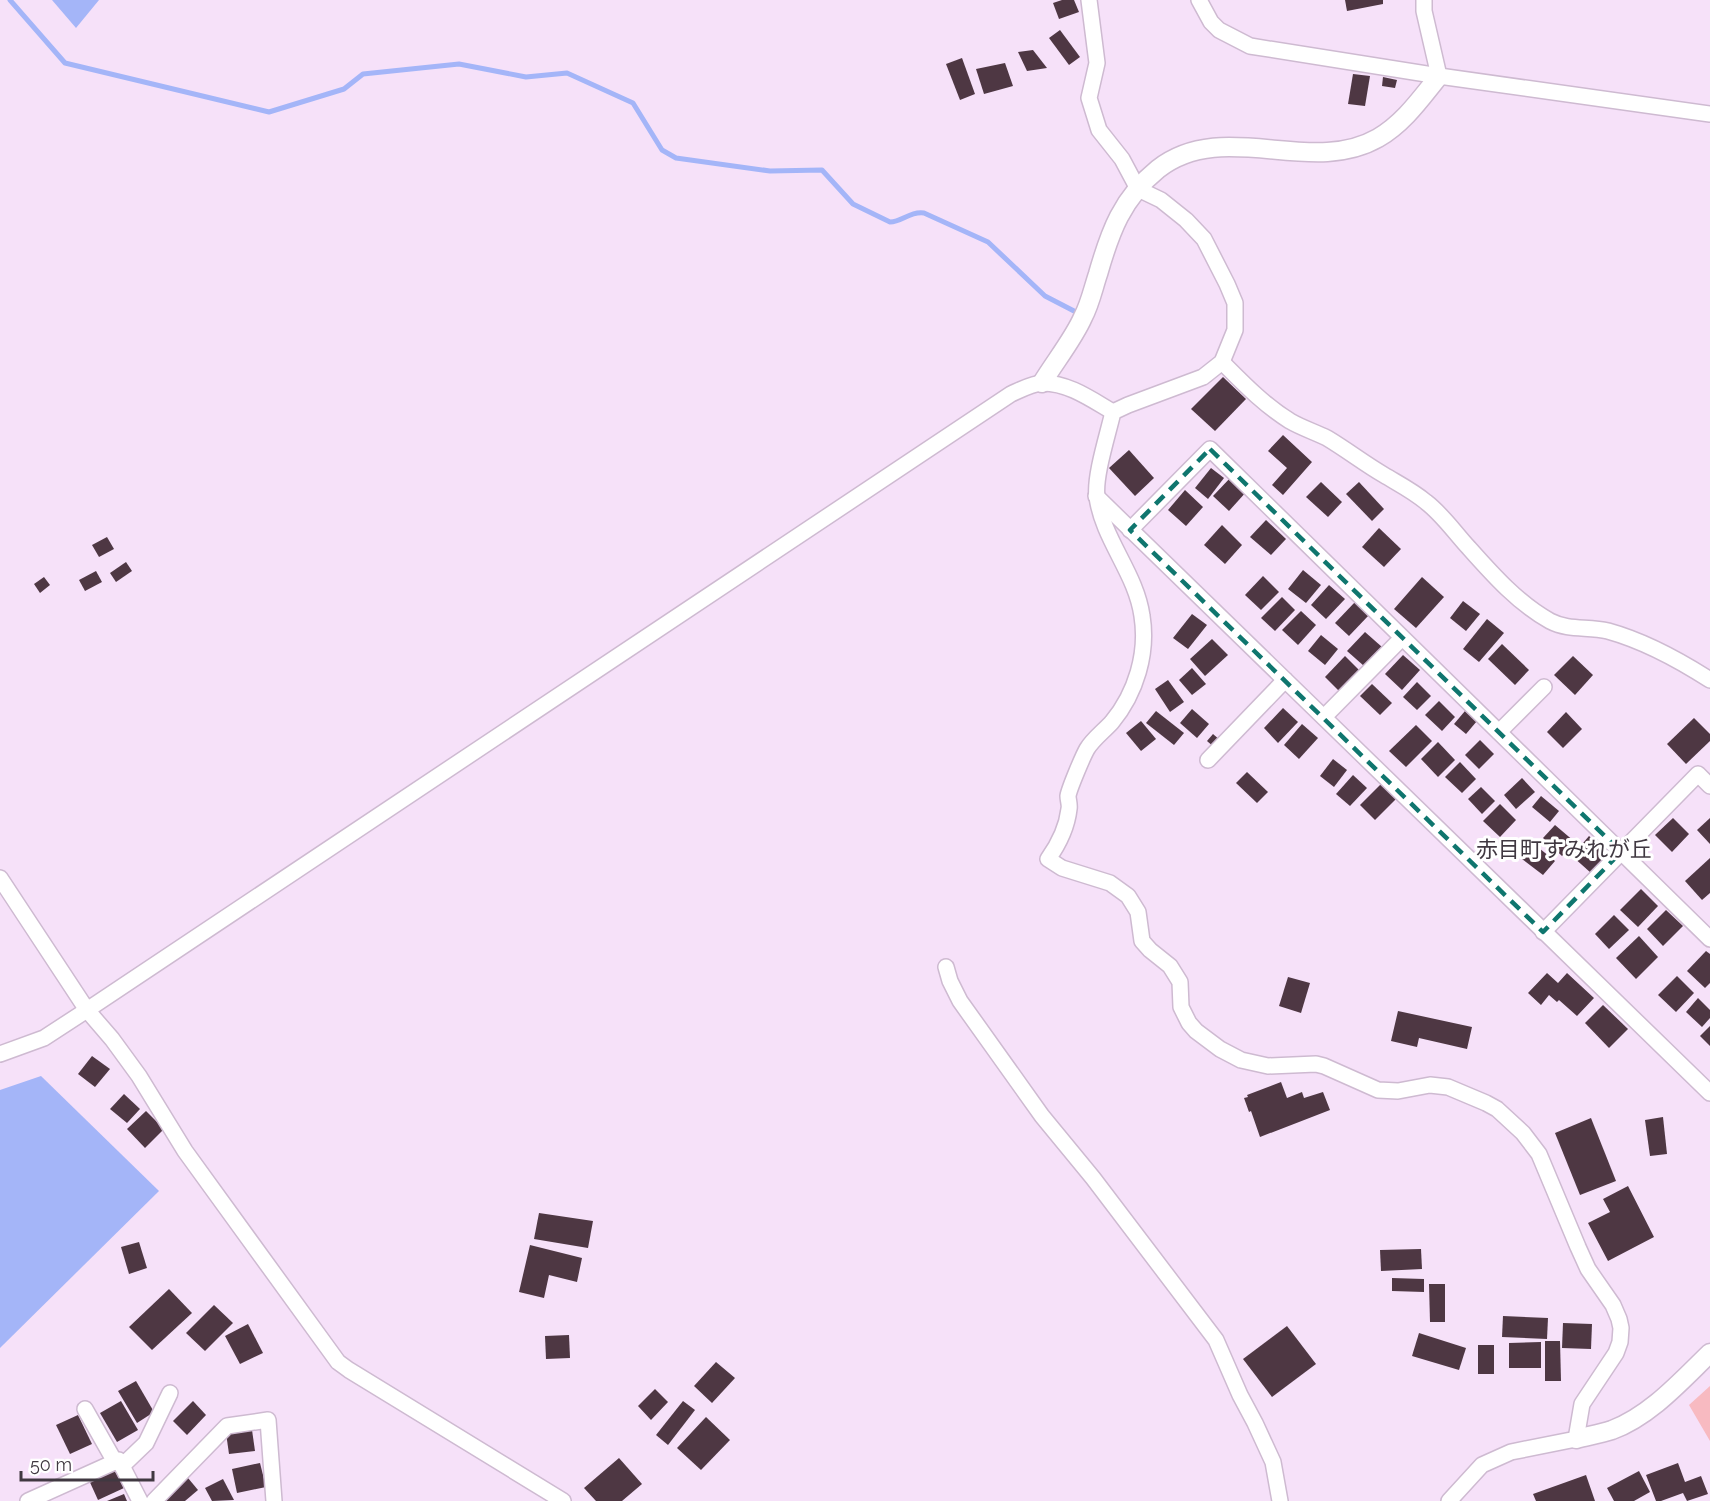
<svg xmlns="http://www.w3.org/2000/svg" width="1710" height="1501" font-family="Raleway,'Noto Sans JP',sans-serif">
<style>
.green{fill:#f8bac1}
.water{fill:#a4b5f8}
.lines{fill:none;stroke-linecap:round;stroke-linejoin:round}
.stream{stroke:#a4b5f8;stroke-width:5}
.building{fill:#4e3743}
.minor-casing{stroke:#cebad1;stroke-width:18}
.tertiary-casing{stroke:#cebad1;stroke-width:21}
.minor{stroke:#fff;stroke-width:15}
.tertiary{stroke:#fff;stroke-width:18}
.marked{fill:none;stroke:#0f766e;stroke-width:4.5;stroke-dasharray:12 8;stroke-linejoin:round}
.labels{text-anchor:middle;stroke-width:6;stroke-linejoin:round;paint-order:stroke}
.quarter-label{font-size:22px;fill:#403841;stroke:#fff}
</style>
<rect width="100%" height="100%" fill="#f6e1f9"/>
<!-- green -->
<path class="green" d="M1710,1386V1441L1689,1405Z"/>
<!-- water -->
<g class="water">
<path d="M52,0H99L76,28Z"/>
<path d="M41,1076L159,1191L0,1348V1090Z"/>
</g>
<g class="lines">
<!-- stream -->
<path class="stream" d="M10,0L65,63L269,112L344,89L363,74L459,64L526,77L567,73L633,103L662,150L676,158L770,171L822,170L853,204L890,222C902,222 910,211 924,213L988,242L1045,296L1074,311"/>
</g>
<!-- building -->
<g class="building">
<path d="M1062,0H1074L1079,12L1059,19L1053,3Z"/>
<path d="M1345,0H1383V4L1347,11Z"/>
<path d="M1060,30L1080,57L1069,65L1049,38Z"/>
<path d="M1033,50L1047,68L1027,71L1018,52Z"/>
<path d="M962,58L975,94L960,100L946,64Z"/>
<path d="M1005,63L1013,86L984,94L976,69Z"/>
<path d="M1353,74L1370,76L1365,106L1348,104Z"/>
<path d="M1383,77L1397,80L1395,88L1382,86Z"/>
<path d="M1223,377L1246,399L1215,431L1191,409Z"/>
<path d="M1283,435L1312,462L1283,495L1272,485L1287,468L1268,451Z"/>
<path d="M1129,450L1154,478L1135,496L1109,468Z"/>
<path d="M1211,468L1224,478L1208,499L1195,488Z"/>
<path d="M1232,476L1247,491L1229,511L1213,496Z"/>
<path d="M1321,482L1342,502L1328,517L1306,497Z"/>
<path d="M1359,482L1384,509L1372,521L1346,494Z"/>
<path d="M1185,490L1203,507L1186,526L1168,510Z"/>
<path d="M1266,520L1286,539L1271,555L1250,537Z"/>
<path d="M1222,525L1242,545L1225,564L1204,545Z"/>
<path d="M1379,528L1401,549L1384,567L1362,547Z"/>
<path d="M107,537L114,549L99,557L92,545Z"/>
<path d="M126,562L132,571L116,582L110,573Z"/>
<path d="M1303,570L1321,585L1306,603L1288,589Z"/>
<path d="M96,571L102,582L85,591L79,580Z"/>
<path d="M1263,576L1279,592L1261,610L1245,595Z"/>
<path d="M44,577L50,585L40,593L34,584Z"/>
<path d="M1422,577L1444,597L1416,628L1394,609Z"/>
<path d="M1329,585L1345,599L1326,619L1311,605Z"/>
<path d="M1282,597L1295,610L1275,631L1261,618Z"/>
<path d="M1463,601L1480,614L1466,631L1450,618Z"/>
<path d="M1355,602L1369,615L1349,636L1335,623Z"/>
<path d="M1301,611L1316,625L1298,645L1282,630Z"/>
<path d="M1192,614L1207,625L1188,649L1173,638Z"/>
<path d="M1487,619L1504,633L1479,662L1463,649Z"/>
<path d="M1365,632L1382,647L1364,666L1347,651Z"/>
<path d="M1321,635L1338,649L1325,665L1308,651Z"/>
<path d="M1212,639L1228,655L1205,676L1190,659Z"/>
<path d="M1502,644L1529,670L1515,685L1488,659Z"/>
<path d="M1403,655L1420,670L1402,690L1385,674Z"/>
<path d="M1345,656L1360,671L1340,692L1325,677Z"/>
<path d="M1573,656L1593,675L1575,695L1554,675Z"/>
<path d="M1192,668L1206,684L1192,695L1179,680Z"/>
<path d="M1168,680L1184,702L1170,712L1155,689Z"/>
<path d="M1417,682L1431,696L1417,710L1403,697Z"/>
<path d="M1372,684L1392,703L1380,715L1360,696Z"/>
<path d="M1439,701L1455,717L1442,731L1425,715Z"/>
<path d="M1283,708L1298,722L1278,743L1264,728Z"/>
<path d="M1192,709L1209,724L1197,738L1180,723Z"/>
<path d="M1156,711L1184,733L1174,745L1146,723Z"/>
<path d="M1465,711L1477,721L1466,734L1454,724Z"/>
<path d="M1566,712L1582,729L1563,748L1547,732Z"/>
<path d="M1694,718L1710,734V741L1686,764L1667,744Z"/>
<path d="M1141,721L1156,739L1141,751L1126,733Z"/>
<path d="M1302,724L1318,738L1299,759L1284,745Z"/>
<path d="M1416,725L1432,741L1406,767L1389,751Z"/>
<path d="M1213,734L1221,741L1215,748L1207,741Z"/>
<path d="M1480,740L1494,754L1479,769L1465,755Z"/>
<path d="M1438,742L1455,760L1438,777L1421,759Z"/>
<path d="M1333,759L1347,770L1334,787L1320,776Z"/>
<path d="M1460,762L1476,779L1462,793L1445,777Z"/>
<path d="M1247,772L1268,792L1257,803L1236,783Z"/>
<path d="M1353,775L1367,788L1350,806L1336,794Z"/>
<path d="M1522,778L1535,792L1516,809L1504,795Z"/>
<path d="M1381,784L1396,799L1375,820L1360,805Z"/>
<path d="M1481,787L1495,801L1482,814L1468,799Z"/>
<path d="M1541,796L1559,811L1550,822L1532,807Z"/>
<path d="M1500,804L1516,820L1500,837L1483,821Z"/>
<path d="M1673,818L1689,834L1672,852L1655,835Z"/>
<path d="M1710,818V844L1697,830Z"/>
<path d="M1555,825L1575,842L1562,856L1543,838Z"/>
<path d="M1589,836L1608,853L1591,873L1572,856Z"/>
<path d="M1534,844L1555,861L1543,875L1522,859Z"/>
<path d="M1710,858V893L1702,900L1685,881Z"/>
<path d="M1641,889L1658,906L1638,927L1620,910Z"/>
<path d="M1666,910L1683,926L1663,946L1647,929Z"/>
<path d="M1614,915L1629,930L1609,949L1595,934Z"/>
<path d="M1639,936L1658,957L1636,979L1616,958Z"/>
<path d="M1706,951L1710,954V983L1705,988L1687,971Z"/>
<path d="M1547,973L1558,983L1567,973L1594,998L1577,1016L1559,1000L1557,1002L1549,995L1541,1005L1528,993Z"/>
<path d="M1677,976L1694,993L1676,1012L1658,995Z"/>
<path d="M1288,977L1310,983L1301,1013L1279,1006Z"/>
<path d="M1698,998L1710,1010V1018L1702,1027L1686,1012Z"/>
<path d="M1603,1005L1628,1029L1609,1048L1585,1023Z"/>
<path d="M1398,1011L1472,1027L1467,1049L1419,1038L1417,1047L1391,1041Z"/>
<path d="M1710,1026V1046L1700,1036Z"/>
<path d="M92,1056L110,1069L95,1087L78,1074Z"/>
<path d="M1281,1082L1287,1098L1302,1092L1304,1098L1323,1092L1330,1110L1260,1137L1251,1111L1249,1112L1244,1098L1248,1097L1247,1095Z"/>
<path d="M124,1094L140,1109L127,1123L110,1109Z"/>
<path d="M146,1111L164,1129L145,1148L127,1129Z"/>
<path d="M1663,1117L1667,1154L1650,1156L1645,1120Z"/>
<path d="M1591,1118L1616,1181L1580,1195L1555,1133Z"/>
<path d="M1628,1186L1654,1237L1608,1261L1588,1223L1610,1212L1603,1199Z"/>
<path d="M539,1213L593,1221L588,1248L534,1239Z"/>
<path d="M139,1242L147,1268L129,1274L121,1247Z"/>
<path d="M530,1245L582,1258L577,1282L549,1275L544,1298L519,1292Z"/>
<path d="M1421,1249L1422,1269L1381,1271L1380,1250Z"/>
<path d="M1392,1278L1424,1279V1292L1392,1291Z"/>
<path d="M1429,1284H1445V1322H1430Z"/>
<path d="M169,1289L192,1313L152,1350L129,1327Z"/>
<path d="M214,1305L233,1323L205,1351L186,1333Z"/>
<path d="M1503,1316L1548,1318L1547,1339L1502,1337Z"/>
<path d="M1563,1323L1592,1324L1591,1349L1562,1348Z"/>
<path d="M248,1324L263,1353L240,1364L225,1336Z"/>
<path d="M1287,1326L1316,1364L1272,1397L1243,1359Z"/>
<path d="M1419,1333L1466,1348L1459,1370L1412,1356Z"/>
<path d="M569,1335L570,1358L546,1359L545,1336Z"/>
<path d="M1545,1341H1560L1561,1381H1545Z"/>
<path d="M1541,1342V1368H1509V1343Z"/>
<rect x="1478" y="1345" width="16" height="29"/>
<path d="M716,1362L735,1378L712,1403L694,1386Z"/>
<path d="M136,1381L154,1412L137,1423L118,1391Z"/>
<path d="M655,1389L668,1402L651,1420L638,1406Z"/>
<path d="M121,1401L138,1430L117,1442L100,1413Z"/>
<path d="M193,1401L206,1415L187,1435L173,1421Z"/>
<path d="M683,1401L695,1410L668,1445L656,1435Z"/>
<path d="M78,1415L92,1444L70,1454L56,1425Z"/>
<path d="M706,1417L730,1440L701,1470L677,1448Z"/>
<path d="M252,1430L255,1451L229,1454L226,1433Z"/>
<path d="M619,1458L642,1484L622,1501H596L584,1488Z"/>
<path d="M260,1463L266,1487L237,1493L232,1469Z"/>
<path d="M1678,1463L1685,1482L1701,1476L1708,1494L1687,1501L1683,1493L1661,1501H1656L1646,1475Z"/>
<path d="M113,1467L124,1488L98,1500L88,1478Z"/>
<path d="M1639,1471L1650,1492L1634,1501H1614L1607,1488Z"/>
<path d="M1586,1475L1595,1501H1536L1533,1494Z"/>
<path d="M188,1478L198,1490L185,1501H163L162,1499Z"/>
<path d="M223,1479L234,1500L212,1501L205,1488Z"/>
<path d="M124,1494L127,1501H107Z"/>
</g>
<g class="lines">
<defs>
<g id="minor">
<path d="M1089,0L1097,63L1089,98L1099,130L1122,159L1138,189L1161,200L1186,220L1204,239L1227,284L1235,303V330L1222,362L1203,377L1128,405L1113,412C1108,434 1094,477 1097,497C1103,540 1136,573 1142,616C1148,653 1136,693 1112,722C1104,731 1093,739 1087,749C1083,756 1069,789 1068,796C1068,800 1070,805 1069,809C1067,827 1058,845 1048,859L1062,868L1110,883L1128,896L1138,912L1142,941L1150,950L1170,966L1180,982L1181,1007L1189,1023L1196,1031L1220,1049L1241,1060L1268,1066L1316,1064L1324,1066L1378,1090L1398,1091L1430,1085L1448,1087L1486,1103L1497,1109L1523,1133L1539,1154L1578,1247L1588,1269L1613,1305L1619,1319L1621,1328L1620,1342L1616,1353L1582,1404L1576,1439L1511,1452L1482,1465L1449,1501"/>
<path d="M1199,0L1211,22L1219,30L1250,46L1439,76L1710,114"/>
<path d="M1424,0V11L1439,76"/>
<path d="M1222,362C1243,383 1264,405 1290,421C1302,428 1315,432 1327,438C1347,450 1365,464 1384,475C1399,484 1413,491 1426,502C1443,515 1455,533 1469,548C1493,575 1519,604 1550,621C1569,631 1588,626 1608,631C1644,641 1679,660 1710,680"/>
<path d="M1096,496L1710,1093"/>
<path d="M1130,530L1210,449L1710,939"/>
<path d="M1324,717L1402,638"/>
<path d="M1499,732L1544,687"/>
<path d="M1208,760L1285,680"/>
<path d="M0,878L87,1010L112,1039L139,1076L185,1151L338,1362L349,1370L563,1501"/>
<path d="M1543,932L1698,774L1710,786"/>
<path d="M946,967L950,981L960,1001L1042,1116L1093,1178L1216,1340L1240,1395L1255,1423L1273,1462L1280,1501"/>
<path d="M0,1054L44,1038L87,1010L1011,394C1020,390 1033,383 1043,383C1069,383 1092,400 1113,412"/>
<path d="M85,1409L115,1462"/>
<path d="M122,1466L146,1443L170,1393"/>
<path d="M28,1501L119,1460L140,1501"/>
<path d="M154,1501L227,1426L268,1420L274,1501"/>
</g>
<g id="tertiary">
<path d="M1042,383C1054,363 1074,338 1083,317C1090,304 1093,289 1098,274C1110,232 1122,198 1158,169C1223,118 1310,177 1378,138C1404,123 1421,98 1439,76"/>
<path d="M1576,1439C1587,1436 1600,1434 1612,1430C1650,1416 1681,1381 1710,1353"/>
</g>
</defs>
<!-- minor casing -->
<use href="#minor" class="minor-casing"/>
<!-- tertiary casing -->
<use href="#tertiary" class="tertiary-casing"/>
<!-- minor -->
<use href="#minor" class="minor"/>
<!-- tertiary -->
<use href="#tertiary" class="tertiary"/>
</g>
<!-- marked area -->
<path class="marked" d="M1210,449L1621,852L1543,932L1130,530Z"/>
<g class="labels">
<!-- quarter labels -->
<g class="quarter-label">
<text x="1564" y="857">赤目町すみれが丘</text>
</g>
</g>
<!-- scale -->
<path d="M21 1471v9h132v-9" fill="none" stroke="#403841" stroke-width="3"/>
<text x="30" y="1471" font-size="18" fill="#403841" stroke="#ffffff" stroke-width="4.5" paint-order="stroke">50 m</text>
</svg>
